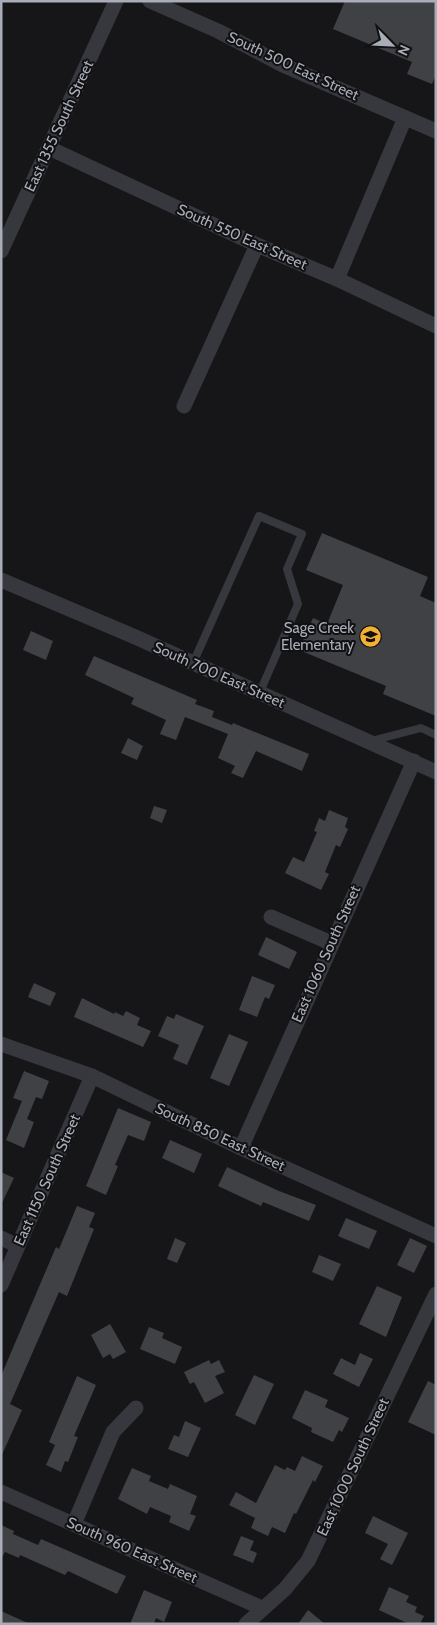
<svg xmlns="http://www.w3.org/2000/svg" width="437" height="1625" font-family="Cabin,sans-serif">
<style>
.building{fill:#404145}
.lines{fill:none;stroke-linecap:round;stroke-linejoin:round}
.service{stroke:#37383d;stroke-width:8}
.minor{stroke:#37383d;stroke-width:15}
.labels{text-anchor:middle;stroke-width:4;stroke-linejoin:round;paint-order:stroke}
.street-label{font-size:15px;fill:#a8adb8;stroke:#111113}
.poi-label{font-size:15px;fill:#a8adb8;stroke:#111113;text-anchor:end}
</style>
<rect width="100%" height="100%" fill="#161618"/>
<!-- building -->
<g class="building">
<path d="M345,1H436V75L432,84L407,74L412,62L333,29Z"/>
<path d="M322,533L428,577L420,596L436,603V716L383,694L386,686L299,650L313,618L327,624L343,585L306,570Z"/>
<path d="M31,631L53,641L46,660L23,650Z"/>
<path d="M94,656L197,700L195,704L214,711L212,717L232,725L233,723L309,754L302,771L256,751L243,778L231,773L235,766L218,758L228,734L185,717L176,740L160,734L166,720L131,704L134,698L85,675Z"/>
<path d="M128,738L143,746L137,760L121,753Z"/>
<path d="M154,806L167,810L162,823L150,818Z"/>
<path d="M329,810L348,818L345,827L348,829L340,847L336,845L325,872L329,874L321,890L285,873L293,857L304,862L317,832L314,831L319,818L325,821Z"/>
<path d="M266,937L297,952L289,969L258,955Z"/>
<path d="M252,976L275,985L269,999L265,997L257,1017L239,1010Z"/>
<path d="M34,983L56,993L50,1006L28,997Z"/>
<path d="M82,998L114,1014L115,1012L123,1016L126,1011L140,1018L137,1025L151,1031L143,1047L74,1017Z"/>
<path d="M176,1014L204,1026L187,1065L173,1059L179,1045L158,1036L167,1016L174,1019Z"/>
<path d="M229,1034L248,1042L229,1086L210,1078Z"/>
<path d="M24,1071L49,1081L42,1099L36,1097L27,1119L34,1122L24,1148L6,1140L22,1101L13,1098Z"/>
<path d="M118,1108L151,1122L144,1141L128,1135L115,1165L118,1166L106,1195L86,1186Z"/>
<path d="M170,1140L202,1154L194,1173L162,1158Z"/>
<path d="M227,1167L279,1191L316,1205L309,1221L263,1202L261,1206L218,1186Z"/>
<path d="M1,1172L14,1178L1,1205Z"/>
<path d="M77,1206L95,1213L89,1227L94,1229L67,1296L59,1292L10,1404L22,1410L1,1457V1376L56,1247L59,1249Z"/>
<path d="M346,1218L377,1231L369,1249L338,1236Z"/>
<path d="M175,1238L186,1243L177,1263L167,1259Z"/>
<path d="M410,1238L427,1246L414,1273L397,1265Z"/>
<path d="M319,1255L341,1264L333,1281L312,1272Z"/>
<path d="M377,1286L402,1297L386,1337L359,1324Z"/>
<path d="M110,1324L126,1352L113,1359L110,1354L103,1358L91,1335Z"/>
<path d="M149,1327L164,1333L162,1338L182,1347L175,1364L140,1349Z"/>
<path d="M360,1353L373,1359L359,1387L333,1374L341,1358L355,1365Z"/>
<path d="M209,1360L211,1364L219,1360L225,1372L215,1376L224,1393L205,1403L194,1382L190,1384L184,1372Z"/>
<path d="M254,1375L274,1384L255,1425L235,1415Z"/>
<path d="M77,1376L96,1385L74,1436L78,1437L68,1462L65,1461L61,1472L46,1465L55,1445L49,1442Z"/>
<path d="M428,1381L436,1385V1435L408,1422Z"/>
<path d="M305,1390L328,1400L325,1407L349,1418L342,1432L339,1430L333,1442L311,1432L312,1428L292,1418Z"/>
<path d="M185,1421L201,1428L188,1457L168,1449L174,1435L179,1437Z"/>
<path d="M302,1456L323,1466L315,1482L313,1480L296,1514L294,1513L285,1533L272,1527L268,1536L251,1528L255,1518L229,1505L236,1492L256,1503L275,1465L285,1470L287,1467L295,1471Z"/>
<path d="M132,1468L151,1476L149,1481L168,1489L170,1484L197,1496L190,1514L196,1516L189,1531L169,1522L171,1516L150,1507L147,1514L118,1499Z"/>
<path d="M373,1516L408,1533L392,1565L380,1559L388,1544L365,1533Z"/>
<path d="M1,1525L14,1531L13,1534L38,1545L41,1539L126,1576L117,1594L68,1571L65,1575L20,1555L19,1558L5,1552L1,1559Z"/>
<path d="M241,1536L254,1541L250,1550L257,1553L253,1563L233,1555Z"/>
<path d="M389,1587L409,1596L406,1602L417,1607L415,1612L424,1616L420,1624H409L379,1610Z"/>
<path d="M144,1590L172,1602L164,1622L156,1618L154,1624H130Z"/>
<path d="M308,1610L325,1624H298Z"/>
<path d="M1,1611L30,1624H1Z"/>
</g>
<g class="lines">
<!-- service -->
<g class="service">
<path d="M193,663L259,516L302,534L287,569L298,604L260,692"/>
<path d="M371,741L421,728L436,735"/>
</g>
<!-- minor -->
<g class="minor">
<path d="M150,1L218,31L283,65L436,131"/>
<path d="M49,148L257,245L337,279L436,326"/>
<path d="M1,251L116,1"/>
<path d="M337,279L405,118"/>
<path d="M184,406L257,245"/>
<path d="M1,580L133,636L436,772"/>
<path d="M271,917L331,943"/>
<path d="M1,1044L92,1076L241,1148L436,1236"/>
<path d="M241,1148L414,761"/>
<path d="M1,1238L18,1246"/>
<path d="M1,1285L92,1076"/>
<path d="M1,1492L262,1608"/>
<path d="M74,1524L113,1432L136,1408"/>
<path d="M246,1624L285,1589L308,1561L436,1294"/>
</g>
</g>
<!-- icons -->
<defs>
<symbol id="school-disc" viewBox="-11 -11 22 22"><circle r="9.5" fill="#f2b134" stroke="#111113"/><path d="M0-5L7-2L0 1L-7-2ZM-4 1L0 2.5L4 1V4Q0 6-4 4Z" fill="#111"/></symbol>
</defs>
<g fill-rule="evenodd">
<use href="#school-disc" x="358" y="624" width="25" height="25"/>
</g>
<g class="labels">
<!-- street labels -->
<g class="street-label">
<text transform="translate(293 66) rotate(25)" y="5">South 500 East Street</text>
<text transform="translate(59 126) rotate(-65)" y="5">East 1355 South Street</text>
<text transform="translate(242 237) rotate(24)" y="5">South 550 East Street</text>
<text transform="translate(219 675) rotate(24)" y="5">South 700 East Street</text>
<text transform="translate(326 954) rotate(-66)" y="5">East 1060 South Street</text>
<text transform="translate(220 1137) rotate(25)" y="5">South 850 East Street</text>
<text transform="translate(47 1180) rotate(-66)" y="5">East 1150 South Street</text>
<text transform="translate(353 1467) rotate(-65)" y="5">East 1000 South Street</text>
<text transform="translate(132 1550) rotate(24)" y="5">South 960 East Street</text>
</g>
<!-- poi labels -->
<g class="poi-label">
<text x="354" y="633">Sage Creek<tspan x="354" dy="17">Elementary</tspan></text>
</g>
</g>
<!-- border -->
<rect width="437" height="1625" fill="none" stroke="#a8adb8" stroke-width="5"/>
<!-- north arrow -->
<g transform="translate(392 45) rotate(114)" stroke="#111113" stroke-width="4" paint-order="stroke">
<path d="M0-4L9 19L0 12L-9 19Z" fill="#a8adb8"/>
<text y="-8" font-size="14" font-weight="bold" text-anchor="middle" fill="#a8adb8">N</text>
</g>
</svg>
